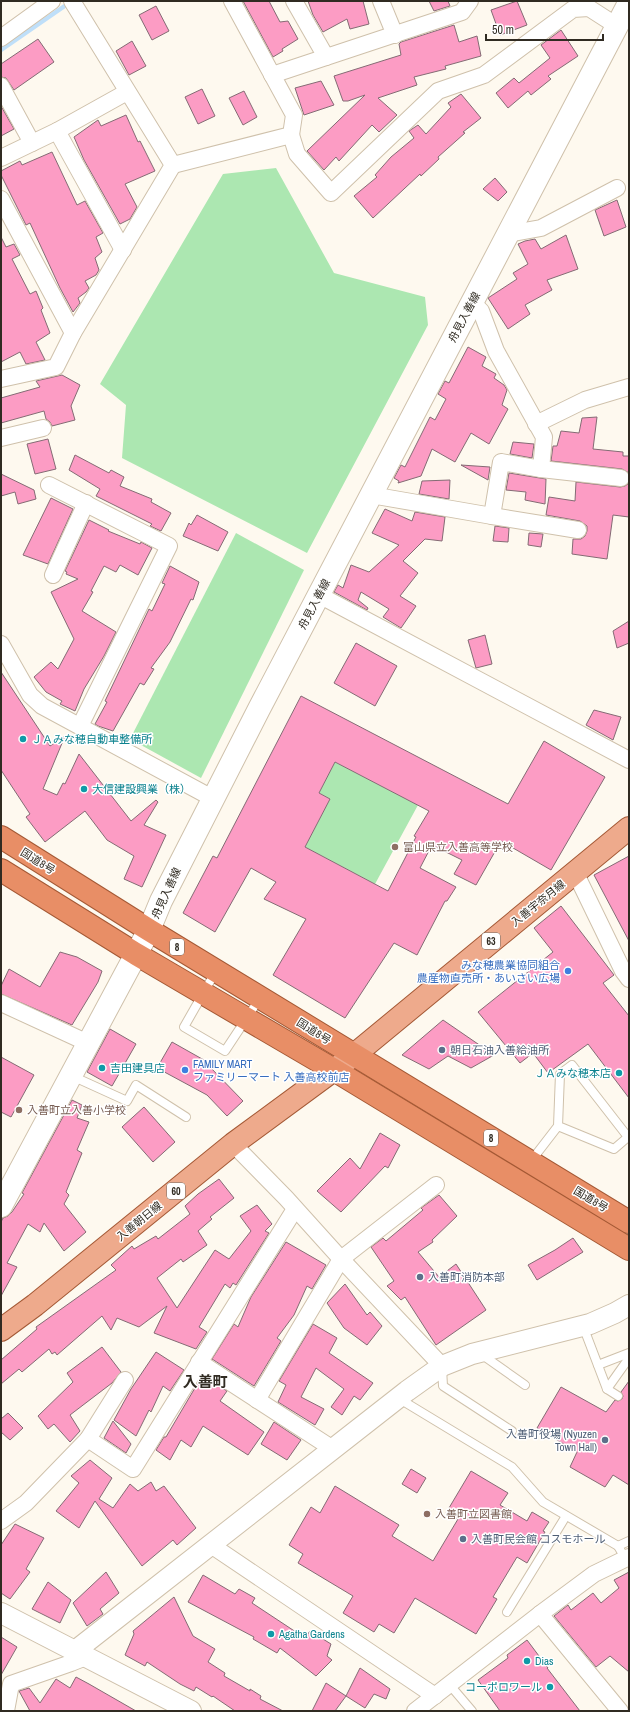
<svg xmlns="http://www.w3.org/2000/svg" width="630" height="1712" font-family="'Archivo Narrow','Noto Sans JP',sans-serif">
<style>
.green{fill:#ace7b1}
.lines{fill:none;stroke-linecap:round;stroke-linejoin:round}
.stream{stroke:#bfdff9;stroke-width:4.5}
.building{fill:#fc9cc4;stroke:#846b74;fill-rule:evenodd}
.service-casing{stroke:#cfc1ab;stroke-width:10}
.minor-casing{stroke:#cfc1ab;stroke-width:18}
.tertiary-casing{stroke:#cfc1ab;stroke-width:22}
.secondary-casing{stroke:#cfc1ab;stroke-width:24}
.primary-casing{stroke:#a45935;stroke-width:24}
.trunk-casing{stroke:#a45935;stroke-width:24}
.service{stroke:#fff;stroke-width:8}
.minor{stroke:#fff;stroke-width:16}
.tertiary{stroke:#fff;stroke-width:20}
.secondary{stroke:#fff;stroke-width:22}
.primary{stroke:#eeaa8c;stroke-width:22}
.trunk{stroke:#e88e66;stroke-width:22}
.culture-dot{fill:#0f9aa8;stroke:#fff;stroke-width:1.5}
.education-dot{fill:#8d6e63;stroke:#fff;stroke-width:1.5}
.shop-dot{fill:#3f7fe0;stroke:#fff;stroke-width:1.5}
.service-dot{fill:#5c6f8a;stroke:#fff;stroke-width:1.5}
.labels{text-anchor:middle;stroke-width:3;stroke-linejoin:round;paint-order:stroke}
.shield{fill:#fff;stroke:#6e6b64;stroke-width:1}
.shield-label{font-size:10px;font-weight:bold;fill:#302b22}
.street-label{font-size:11px;fill:#302b22;stroke:#fff}
.culture-label{font-size:11px;fill:#0d838f;stroke:#fff;text-anchor:start}
.education-label{font-size:11px;fill:#785e54;stroke:#fff;text-anchor:start}
.shop-label{font-size:11px;fill:#366cbe;stroke:#fff;text-anchor:end}
.service-label{font-size:11px;fill:#4e5e75;stroke:#fff;text-anchor:start}
.district-label{font-size:15px;font-weight:bold;fill:#302b22;stroke:#fff}
</style>
<rect width="100%" height="100%" fill="#fef9ef"/>
<!-- green -->
<g class="green">
<path d="M276,168L334,273L425,297L428,325L307,553L122,458L126,405L100,384L223,174Z"/>
<path d="M236,533L304,570L201,778L130,739Z"/>
<path d="M335,762L418,805L375,884L305,847L330,799L319,793Z"/>
</g>
<g class="lines">
<!-- stream -->
<path class="stream" d="M1,50L69,3"/>
</g>
<!-- building -->
<g class="building">
<path d="M243,1H269L280,22L288,21L298,39L282,49L283,51L273,57Z"/>
<path d="M308,1H363L369,24L350,29L347,19L323,32L313,15Z"/>
<path d="M429,1H448L450,6L434,11Z"/>
<path d="M517,1L527,25L500,35L491,10Z"/>
<path d="M156,6L169,31L152,40L139,15Z"/>
<path d="M454,25L459,42L477,36L481,56L445,66L446,69L414,77L417,85L378,98L397,115L379,132L372,125L339,161L336,157L324,170L307,151L365,95L348,101H343L334,76L401,55L399,44L401,42Z"/>
<path d="M561,30L578,56L548,76L551,79L531,95L528,91L508,108L496,93L514,78L519,83L550,58L541,45Z"/>
<path d="M38,39L54,62L14,90L6,78L1,77V64Z"/>
<path d="M132,41L146,66L129,75L116,51Z"/>
<path d="M321,81L334,105L304,115L295,88Z"/>
<path d="M202,89L215,116L198,124L185,97Z"/>
<path d="M244,91L257,117L243,125L229,98Z"/>
<path d="M461,94L481,118L463,132L465,133L438,157L439,159L421,176L420,174L373,218L354,196L377,177L375,175L391,157L414,138L409,131L418,125L426,134L451,107L448,103Z"/>
<path d="M1,106L14,129L1,136Z"/>
<path d="M126,115L138,142L140,141L155,171L125,184L137,207L130,219L120,224L84,160L74,137L98,120L101,126Z"/>
<path d="M52,152L77,205L85,201L103,233L96,237L102,252L95,258L99,270L96,275L85,281L89,288L86,292L78,298L80,303L73,312L60,288L30,223L26,225L1,175V171L20,161L22,165Z"/>
<path d="M495,178L507,192L498,201L483,189Z"/>
<path d="M617,200L626,227L604,236L595,210Z"/>
<path d="M566,235L578,269L547,280L552,290L525,305L530,314L508,329L488,298L517,279L513,273L528,264L518,244L525,241L535,239L541,249Z"/>
<path d="M1,237L6,247L14,244L20,255L12,259L30,294L36,291L43,308L41,310L50,333L36,342L45,360L26,364L20,352L1,362Z"/>
<path d="M468,347L486,357L482,366L496,374L494,378L504,385L507,390L502,405L508,409L489,444L471,433L455,462L432,449L421,476L398,483L399,481L394,478L401,465L405,467L430,417L435,420L446,399L438,394L445,381L449,383Z"/>
<path d="M62,375L80,385L71,406L75,420L52,426L50,422L46,419L44,411L1,423V398L40,387L36,381Z"/>
<path d="M597,417L593,449L623,452V456H629V473L622,469L551,461L553,446H557L561,431L579,433L582,418Z"/>
<path d="M48,439L56,469L35,474L27,444Z"/>
<path d="M513,442L534,444L532,458L510,454Z"/>
<path d="M75,455L109,473L111,470L124,477L120,486L152,499L151,502L171,513L161,531L150,526L152,524L96,496L100,489L69,470Z"/>
<path d="M461,465L490,467L488,480Z"/>
<path d="M509,473L546,479L545,504L525,500L526,492L506,490Z"/>
<path d="M1,474L34,490L36,499L18,504L15,492L1,496Z"/>
<path d="M450,480L449,499L419,494L422,481Z"/>
<path d="M576,482L620,487L625,486L629,483V517L613,515L607,559L572,554L573,539H581L585,536L587,531V526L580,521L546,515L549,497L575,501Z"/>
<path d="M51,498L73,509L48,564L23,555Z"/>
<path d="M385,509L412,521L415,512L445,517L442,541L425,539L403,561L418,573L400,596L416,606L401,628L383,617L389,609L361,592L358,600L368,608L367,610L334,592L338,585L343,588L351,565L369,572L399,545L372,533Z"/>
<path d="M197,515L228,532L218,551L183,536L189,523L191,525Z"/>
<path d="M89,520L109,530L108,531L140,544L141,542L152,548L138,575L120,565L116,572L104,566L91,591L93,592L82,611L116,632L104,656L84,689L75,711L60,704L62,701L46,692L34,677L51,662L58,669L74,639L51,592L78,579L66,574L67,572L65,571Z"/>
<path d="M495,526L509,528L508,542L493,541Z"/>
<path d="M529,533L543,534L541,547L528,545Z"/>
<path d="M170,566L199,582L193,600L191,599L170,642L151,668L154,669L144,685L140,683L113,731L98,726L95,724L107,702L105,701L149,609L152,611L165,584L162,583Z"/>
<path d="M629,621V643L617,648L613,631Z"/>
<path d="M485,635L492,664L476,668L468,640Z"/>
<path d="M356,643L397,666L375,706L334,683Z"/>
<path d="M1,672L50,746L65,736L43,789L57,795L63,783L65,784L79,754L131,821L156,800L158,802L144,825L166,835L142,887L124,879L134,856L107,840L85,811L45,842L26,817L30,814L1,770Z"/>
<path d="M301,696L508,804L544,741L605,777L551,870L501,841L476,885L454,874L462,860L432,845L420,868L456,887L447,901H445L417,955L394,943L345,1018L273,975L306,919L264,899L276,882L251,868L215,932L183,913L213,856L217,858ZM335,762L429,811L414,836L416,837L388,891L305,847L330,799L319,793Z"/>
<path d="M594,710L621,717L613,740L586,725Z"/>
<path d="M629,856V941L594,875Z"/>
<path d="M561,906L614,975L603,983L629,1016V1098L588,1044L548,1073L533,1053L520,1063L478,1012L553,952L534,928Z"/>
<path d="M60,952L77,957L102,971L98,982L72,1025L1,994V986L9,969L40,987Z"/>
<path d="M443,1020L494,1055L471,1068L448,1056L429,1069L402,1055Z"/>
<path d="M110,1029L136,1044L112,1086L87,1072Z"/>
<path d="M172,1042L211,1064L209,1066L243,1101L227,1116L207,1095L157,1068Z"/>
<path d="M1,1057L34,1075L11,1117L1,1112Z"/>
<path d="M72,1100L82,1105L77,1118L89,1122L77,1150L82,1153L66,1192L69,1195L64,1204L86,1232L64,1251L44,1223L40,1232L28,1224L7,1263L17,1267L1,1296V1222L3,1218L8,1216L12,1212L24,1194L22,1193Z"/>
<path d="M144,1107L175,1142L153,1162L122,1127Z"/>
<path d="M380,1133L400,1145L388,1168L385,1166L341,1212L317,1191L350,1158L360,1169Z"/>
<path d="M219,1179L234,1198L210,1217L212,1219L198,1231L207,1245L183,1262L181,1259L157,1278L177,1308L215,1250L229,1259L251,1231L240,1216L257,1205L272,1224L265,1231L269,1233L236,1285L233,1283L230,1288L225,1284L199,1327L207,1332L196,1349L154,1333L167,1306L139,1327L117,1318L111,1330L102,1316L57,1355L55,1352L52,1354L49,1349L22,1372L19,1369L1,1384V1360L37,1329L36,1327L116,1270L111,1265L132,1246L134,1249L156,1236L158,1239L190,1214L185,1206L198,1194Z"/>
<path d="M439,1195L457,1216L432,1240L433,1242L418,1252L439,1277L456,1264L486,1310L436,1345L405,1297L401,1300L387,1286L394,1281L371,1247L383,1238L386,1241L423,1210L421,1208Z"/>
<path d="M573,1238L583,1252L537,1280L528,1265L555,1250Z"/>
<path d="M286,1242L326,1265L312,1289L307,1286L294,1315L277,1338L281,1341L254,1386L212,1359L234,1324L238,1327L251,1297Z"/>
<path d="M345,1284L367,1315L370,1312L382,1326L367,1345L344,1328L327,1303Z"/>
<path d="M313,1324L337,1338L329,1353L373,1383L360,1400L354,1396L342,1415L331,1407L344,1389L316,1368L301,1397L324,1409L315,1425L278,1402L286,1385L279,1381Z"/>
<path d="M102,1347L121,1372L112,1383L70,1415L80,1431L70,1442L54,1424L48,1429L38,1416L73,1382L67,1373Z"/>
<path d="M156,1352L184,1370L170,1391L163,1386L151,1412L149,1410L136,1436L114,1420L131,1389Z"/>
<path d="M202,1376L227,1391L220,1401L264,1432L248,1455L203,1426L191,1447L181,1440L170,1460L156,1450L164,1437H166Z"/>
<path d="M629,1381V1485L613,1475L605,1487L570,1467L577,1452L537,1428L561,1387L606,1412L615,1400L618,1401L622,1399L623,1396L621,1392Z"/>
<path d="M8,1413L23,1428L10,1440L1,1432V1419Z"/>
<path d="M113,1421L131,1444L126,1453L104,1438Z"/>
<path d="M274,1422L301,1440L287,1460L261,1444Z"/>
<path d="M90,1460L112,1478L99,1499L113,1508L130,1484L138,1491L151,1482L156,1491L164,1486L196,1528L177,1545L173,1540L142,1566L95,1501L79,1528L56,1511L79,1483L71,1476Z"/>
<path d="M411,1469L426,1478L417,1493L402,1484Z"/>
<path d="M471,1471L508,1493L500,1505L527,1521L532,1512L549,1522L543,1531L545,1532L527,1563L517,1557L493,1597L497,1599L476,1634L415,1598L394,1633L379,1624L374,1632L343,1613L353,1596L298,1563L303,1554L289,1545L311,1507L320,1513L335,1486L399,1525L392,1536L433,1561L458,1519L446,1513Z"/>
<path d="M15,1524L44,1538L26,1569L30,1572L10,1599L1,1593V1545Z"/>
<path d="M106,1572L119,1593L100,1609L103,1614L87,1626L73,1603Z"/>
<path d="M629,1572V1672L610,1656L596,1667L554,1616L568,1605L571,1610L593,1593L601,1603L619,1588L614,1580Z"/>
<path d="M203,1575L235,1594L239,1589L255,1598L252,1603L305,1638L310,1631L331,1644L327,1656L332,1660L316,1676L280,1648L277,1653L253,1639L254,1637L188,1602Z"/>
<path d="M48,1582L71,1600L60,1623L32,1609Z"/>
<path d="M174,1597L193,1636L215,1649L208,1662L225,1673L224,1676L250,1691V1689L261,1696L260,1699L283,1711H235L213,1696L212,1697L196,1687L194,1691L180,1684L147,1662L145,1666L125,1655L134,1634L133,1631Z"/>
<path d="M1,1637L17,1647L1,1675Z"/>
<path d="M527,1640L548,1668H547L580,1711H500L478,1680L508,1658L507,1655Z"/>
<path d="M360,1668L390,1689L386,1699L374,1694L365,1708L346,1696Z"/>
<path d="M76,1677L89,1684L136,1711H30L19,1691L29,1688L40,1703L56,1679L70,1688Z"/>
<path d="M326,1683L346,1696L335,1711H312Z"/>
</g>
<g class="lines">
<defs>
<g id="service">
<path d="M216,971L184,1027L225,1051L260,998"/>
<path d="M72,1076L127,1101L136,1085L186,1117"/>
<path d="M531,1161L558,1126L614,1149L628,1137L572,1065L560,1074L558,1126"/>
<path d="M583,1326L607,1389L618,1396"/>
<path d="M481,1354L525,1385"/>
<path d="M598,1365L629,1353"/>
<path d="M442,1368L443,1386L512,1431"/>
<path d="M607,1389L629,1358"/>
<path d="M398,1398L512,1467L543,1502L618,1546"/>
<path d="M625,1558L618,1546L629,1541"/>
<path d="M507,1612L566,1516"/>
<path d="M449,1684L472,1711"/>
</g>
<g id="minor">
<path d="M294,1L326,57"/>
<path d="M381,1L395,35"/>
<path d="M1,38L52,1"/>
<path d="M272,75L462,12L470,1"/>
<path d="M1,86L32,143"/>
<path d="M57,131L123,250"/>
<path d="M291,135L297,154L331,193L438,91L484,75L573,9L589,8L617,26"/>
<path d="M1,158L57,131L127,92"/>
<path d="M173,165L291,135L294,115L232,1"/>
<path d="M1,199L73,333"/>
<path d="M508,234L541,228L617,188"/>
<path d="M1,379L56,367L73,333L173,165L72,1"/>
<path d="M536,424L585,400L629,387"/>
<path d="M1,438L43,428"/>
<path d="M541,469L621,478"/>
<path d="M49,485L169,546L80,726"/>
<path d="M371,495L492,516L501,462L541,469L544,437L496,351L481,311L472,302"/>
<path d="M492,516L578,530"/>
<path d="M53,575L86,503"/>
<path d="M319,595L629,760"/>
<path d="M1,644L30,695L42,706L214,799"/>
<path d="M575,872L623,971L629,979"/>
<path d="M1,1003L88,1043"/>
<path d="M233,1144L286,1198L341,1259L442,1366"/>
<path d="M199,1362L333,1449"/>
<path d="M257,1400L341,1259L436,1185"/>
<path d="M88,1439L125,1380"/>
<path d="M1,1521L26,1503L88,1439L133,1469L295,1209"/>
<path d="M211,1545L435,1696"/>
<path d="M540,1614L620,1711"/>
<path d="M6,1711L11,1684L71,1663L86,1657"/>
<path d="M415,1711L540,1614L594,1574L629,1557"/>
</g>
<g id="tertiary">
<path d="M1,1613L191,1711"/>
<path d="M75,1651L407,1391L442,1366L472,1354L590,1324L615,1313L629,1305"/>
</g>
<path id="secondary" d="M1,1206L149,930L161,901L259,709L629,3"/>
<path id="primary" d="M1,1330L35,1305L233,1144L354,1055L629,828"/>
<g id="trunk">
<path d="M1,837L149,930L629,1222"/>
<path d="M1,870L136,954L334,1070L629,1249"/>
</g>
</defs>
<!-- service casing -->
<use href="#service" class="service-casing"/>
<!-- minor casing -->
<use href="#minor" class="minor-casing"/>
<!-- tertiary casing -->
<use href="#tertiary" class="tertiary-casing"/>
<!-- secondary casing -->
<use href="#secondary" class="secondary-casing"/>
<!-- primary casing -->
<use href="#primary" class="primary-casing"/>
<!-- trunk casing -->
<use href="#trunk" class="trunk-casing"/>
<!-- service -->
<use href="#service" class="service"/>
<!-- minor -->
<use href="#minor" class="minor"/>
<!-- tertiary -->
<use href="#tertiary" class="tertiary"/>
<!-- secondary -->
<use href="#secondary" class="secondary"/>
<!-- primary -->
<use href="#primary" class="primary"/>
<!-- trunk -->
<use href="#trunk" class="trunk"/>
</g>
<!-- markers -->
<g class="culture-dot">
<circle cx="23" cy="739" r="4"/>
<circle cx="84" cy="789" r="4"/>
<circle cx="102" cy="1068" r="4"/>
<circle cx="619" cy="1073" r="4"/>
<circle cx="271" cy="1634" r="4"/>
<circle cx="527" cy="1661" r="4"/>
<circle cx="550" cy="1687" r="4"/>
</g>
<g class="education-dot">
<circle cx="395" cy="847" r="4"/>
<circle cx="19" cy="1110" r="4"/>
<circle cx="427" cy="1514" r="4"/>
</g>
<g class="shop-dot">
<circle cx="568" cy="971" r="4"/>
<circle cx="185" cy="1070" r="4"/>
</g>
<g class="service-dot">
<circle cx="442" cy="1050" r="4"/>
<circle cx="420" cy="1277" r="4"/>
<circle cx="605" cy="1440" r="4"/>
<circle cx="463" cy="1539" r="4"/>
</g>
<g class="labels">
<!-- shield labels -->
<g class="shield">
<rect x="482" y="933" width="18" height="16" rx="3"/>
<rect x="170" y="939" width="14" height="16" rx="3"/>
<rect x="484" y="1130" width="14" height="16" rx="3"/>
<rect x="167" y="1183" width="18" height="16" rx="3"/>
</g>
<g class="shield-label">
<text x="491" y="945">63</text>
<text x="177" y="951">8</text>
<text x="491" y="1142">8</text>
<text x="176" y="1195">60</text>
</g>
<!-- street labels -->
<g class="street-label">
<text transform="translate(464 317) rotate(-62)" y="4">舟見入善線</text>
<text transform="translate(314 604) rotate(-62)" y="4">舟見入善線</text>
<text transform="translate(38 861) rotate(32)" y="4">国道8号</text>
<text transform="translate(166 893) rotate(-65)" y="4">舟見入善線</text>
<text transform="translate(538 903) rotate(-39)" y="4">入善宇奈月線</text>
<text transform="translate(314 1031) rotate(32)" y="4">国道8号</text>
<text transform="translate(591 1199) rotate(31)" y="4">国道8号</text>
<text transform="translate(139 1221) rotate(-39)" y="4">入善朝日線</text>
</g>
<!-- culture labels -->
<g class="culture-label">
<text x="31" y="743">ＪＡみな穂自動車整備所</text>
<text x="92" y="793">大信建設興業（株）</text>
<text x="110" y="1072">吉田建具店</text>
<text x="611" y="1077" text-anchor="end">ＪＡみな穂本店</text>
<text x="279" y="1638">Agatha Gardens</text>
<text x="535" y="1665">Dias</text>
<text x="542" y="1691" text-anchor="end">コーポロワール</text>
</g>
<!-- education labels -->
<g class="education-label">
<text x="403" y="851">富山県立入善高等学校</text>
<text x="27" y="1114">入善町立入善小学校</text>
<text x="435" y="1518">入善町立図書館</text>
</g>
<!-- shop labels -->
<g class="shop-label">
<text x="560" y="969">みな穂農業協同組合<tspan x="560" dy="13">農産物直売所・あいさい広場</tspan></text>
<text x="193" y="1068" text-anchor="start">FAMILY MART<tspan x="193" dy="13">ファミリーマート 入善高校前店</tspan></text>
</g>
<!-- service labels -->
<g class="service-label">
<text x="450" y="1054">朝日石油入善給油所</text>
<text x="428" y="1281">入善町消防本部</text>
<text x="597" y="1438" text-anchor="end">入善町役場 (Nyuzen<tspan x="597" dy="13">Town Hall)</tspan></text>
<text x="471" y="1543">入善町民会館 コスモホール</text>
</g>
<!-- district labels -->
<g class="district-label">
<text x="205" y="1387">入善町</text>
</g>
</g>
<!-- border -->
<rect width="630" height="1712" fill="none" stroke="#302b22" stroke-width="4"/>
<!-- scale -->
<path d="M486 34v6h117v-6" fill="none" stroke="#302b22" stroke-width="2"/>
<text x="492" y="34" font-size="12" fill="#302b22" stroke="#ffffff" stroke-width="3" paint-order="stroke">50 m</text>
</svg>
